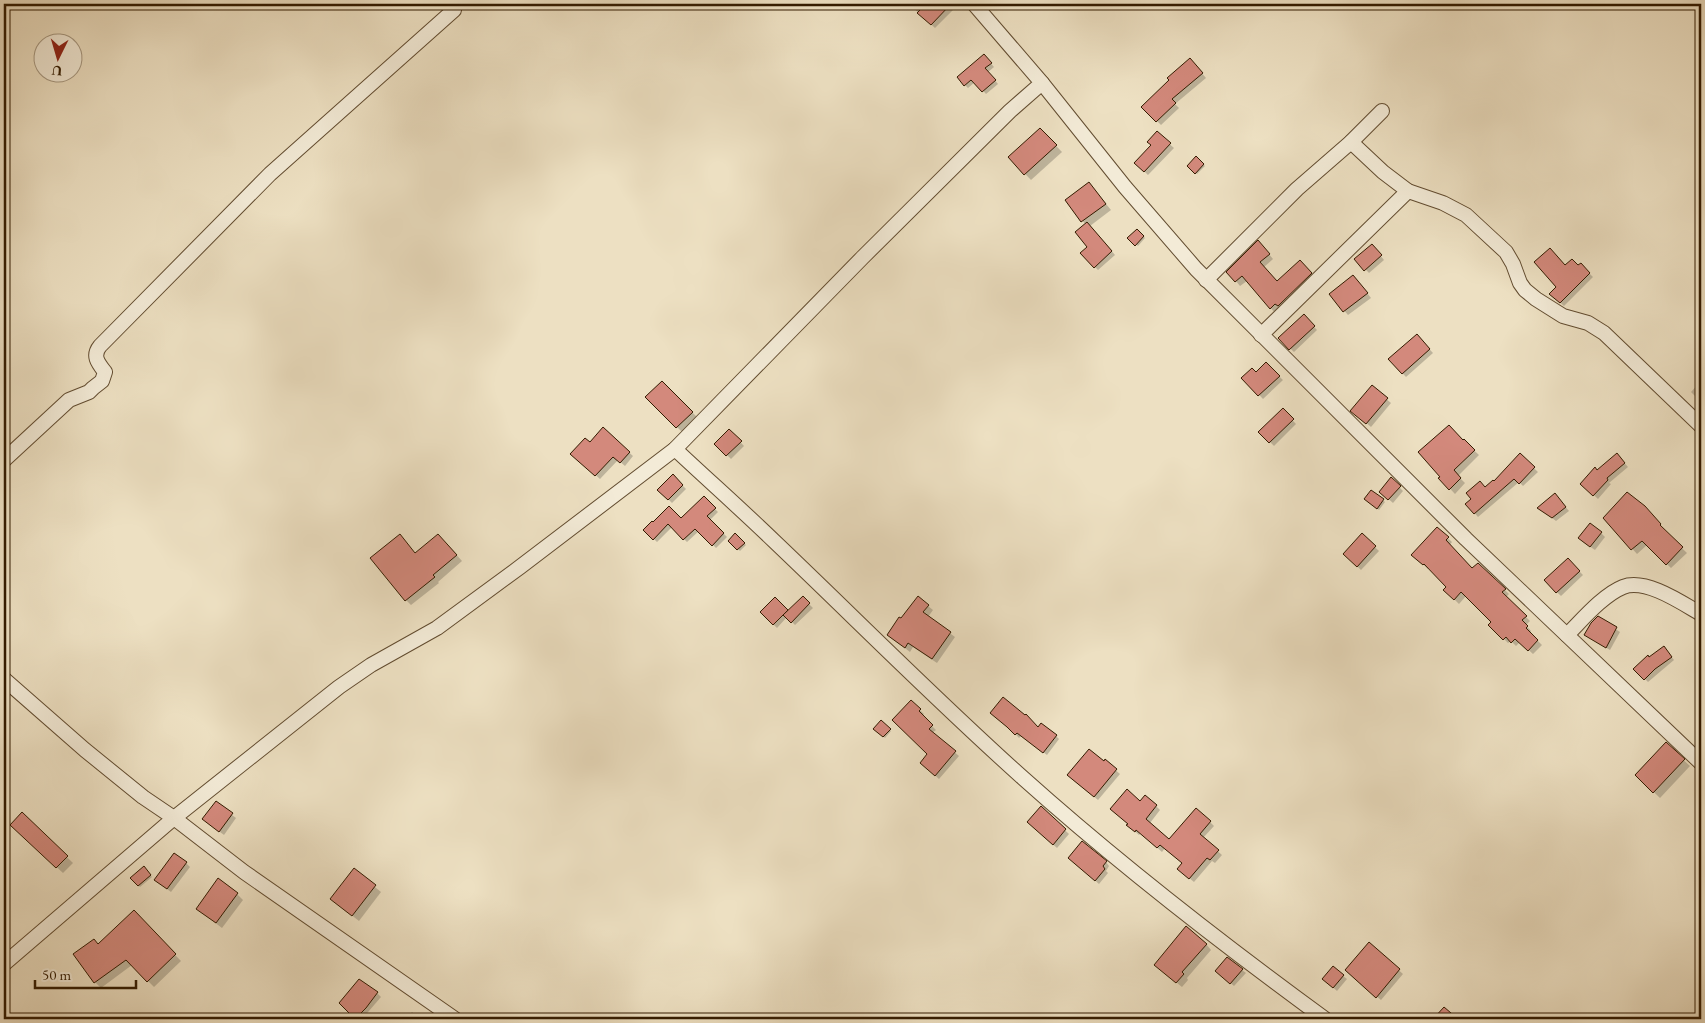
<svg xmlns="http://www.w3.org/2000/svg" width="1705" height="1023" font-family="'EB Garamond',serif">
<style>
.shadow{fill:#0003}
.building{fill:#d3897c;stroke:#331b00}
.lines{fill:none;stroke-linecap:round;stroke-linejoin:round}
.minor-casing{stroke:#624c30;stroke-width:16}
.minor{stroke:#f3ebd7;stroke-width:14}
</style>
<rect width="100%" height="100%" fill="#ede0c2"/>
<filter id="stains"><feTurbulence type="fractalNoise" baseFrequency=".004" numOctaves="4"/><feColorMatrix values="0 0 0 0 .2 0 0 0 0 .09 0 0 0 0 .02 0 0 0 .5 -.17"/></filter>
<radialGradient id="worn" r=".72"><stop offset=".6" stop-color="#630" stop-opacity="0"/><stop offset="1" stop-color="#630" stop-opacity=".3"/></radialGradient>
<!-- shadow -->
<g class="shadow">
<path d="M909,4H951L955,8L935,28Z"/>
<path d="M987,59L994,67L988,72L998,84L986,94L975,82L968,88L965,85Z"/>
<path d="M1194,64L1206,78L1175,104L1179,108L1161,125L1143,107Z"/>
<path d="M1040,129L1062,152L1031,180L1010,158Z"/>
<path d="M1157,133L1174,148L1148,175L1136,163L1152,146Z"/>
<path d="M1196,158L1205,166L1197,174L1189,166Z"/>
<path d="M1089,183L1111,210L1090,226L1115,255L1098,270L1081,253L1088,247L1086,225L1066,201Z"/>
<path d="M1137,230L1145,238L1138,246L1129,238Z"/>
<path d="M1263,247L1273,259L1264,267L1277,282L1300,262L1316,278L1275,313L1247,281L1240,286L1236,281Z"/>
<path d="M1375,249L1384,260L1369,273L1356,259Z"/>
<path d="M1581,265L1593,277L1564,306L1551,294L1558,287L1566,267H1578Z"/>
<path d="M1357,280L1371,298L1348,315L1330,294Z"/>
<path d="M1304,316L1317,330L1294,352L1279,338Z"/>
<path d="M1417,336L1433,353L1406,377L1390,360Z"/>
<path d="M1266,364L1283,380L1263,399L1243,378L1256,374Z"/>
<path d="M1701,375V402L1691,392L1699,383L1696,381Z"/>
<path d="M662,383L698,418L683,433L647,397Z"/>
<path d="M1372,387L1391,403L1371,427L1356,414Z"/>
<path d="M1283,410L1296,424L1274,446L1260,432Z"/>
<path d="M603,429L633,456L625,466L618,460L600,479L572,454L590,443Z"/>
<path d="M729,430L744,446L731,459L716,444Z"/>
<path d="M1464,441L1479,455L1458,476L1465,483L1455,494L1440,478Z"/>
<path d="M1520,455L1538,472L1523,486L1519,482L1478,517L1467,504L1494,483Z"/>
<path d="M1621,459L1628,467L1609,483L1611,484L1598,499L1582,484L1597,471Z"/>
<path d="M673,476L686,489L672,503L659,490Z"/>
<path d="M1391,479L1403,491L1393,503L1384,495Z"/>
<path d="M1372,491L1385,502L1379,510L1366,499Z"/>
<path d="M704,498L718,512L710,520L727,537L716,548L699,531L687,542L672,527L657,542L645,530L681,520Z"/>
<path d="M1559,499L1569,511L1556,521L1543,511Z"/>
<path d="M1649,513L1665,530L1664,531L1687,553L1671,568L1647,545L1637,554L1605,518Z"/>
<path d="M1437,528L1452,542L1449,546L1472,570L1478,564L1509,594L1506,597L1530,621L1526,625L1531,631L1530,633L1542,645L1533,654L1520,642L1516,646L1511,641L1508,643L1490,625L1493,622L1466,596L1459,604L1445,590L1447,587L1429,568L1428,569L1413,555Z"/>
<path d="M1601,533L1605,537L1595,550L1583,542Z"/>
<path d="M735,535L746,545L740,551L730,541Z"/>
<path d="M1362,535L1379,551L1361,570L1344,554Z"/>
<path d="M444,541L462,561L438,582L439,583L411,605L406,600L416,554Z"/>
<path d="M1568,560L1583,575L1561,596L1545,581Z"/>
<path d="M803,598L813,608L795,625L787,617L777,628L761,612L775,599L788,612Z"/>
<path d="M928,606L933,610L928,617L955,637L937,663L913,647L910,652L888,635L901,620Z"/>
<path d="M1598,618L1620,632L1610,650L1585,635Z"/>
<path d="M1666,650L1674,660L1648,682L1635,669L1649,658Z"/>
<path d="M911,701L924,714L922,716L936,730L932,733L959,756L939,779L925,766L929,754Z"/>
<path d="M881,722L891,731L885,738L875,729Z"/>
<path d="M1010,728L1038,729L1056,736L1059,739L1047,755L1021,736L1019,738Z"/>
<path d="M1666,744L1690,766L1660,798L1636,775Z"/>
<path d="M1105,761L1120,774L1098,800L1072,778Z"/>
<path d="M1701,784V794L1696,789Z"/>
<path d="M216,803L236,818L224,835L208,823Z"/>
<path d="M1140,803L1156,806L1160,810L1150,823L1170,840L1210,822L1214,826L1203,838L1222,855L1215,863L1212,861L1194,882L1183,873V864L1165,848L1162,852L1141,833L1139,835L1132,829Z"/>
<path d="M1041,808L1069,834L1057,848L1049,841Z"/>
<path d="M22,814L73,863L63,873L11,825Z"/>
<path d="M1073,861L1106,862L1109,866L1106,871L1108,873L1099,884Z"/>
<path d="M186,863L190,867L171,892L155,880Z"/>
<path d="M144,868L152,877L140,887L132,878Z"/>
<path d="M354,870L381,892L359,921L331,899Z"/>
<path d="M237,894L243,900L222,928L197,909Z"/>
<path d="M133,912L181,961L154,987L132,965L101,988L95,982L98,945Z"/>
<path d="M1206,944L1211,950L1187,978L1188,980L1182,987L1161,970Z"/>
<path d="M1369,944L1403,974L1381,1000L1350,974Z"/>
<path d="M1242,970L1246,973L1234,986L1221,975Z"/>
<path d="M1343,976L1347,979L1337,991L1327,982Z"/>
<path d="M377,993L381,997L362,1019H357L340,1003Z"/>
<path d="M412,1012L420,1019H405Z"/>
</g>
<!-- building -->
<g class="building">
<path d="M926,4H951L931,25L917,13Z"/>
<path d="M984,54L992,63L985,68L996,80L982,92L971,80L964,86L957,77Z"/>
<path d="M1190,58L1203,73L1172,99L1176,103L1156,122L1141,107L1169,80L1167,78Z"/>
<path d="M1040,128L1057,145L1024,175L1008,157Z"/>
<path d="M1157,131L1171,143L1144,172L1134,163L1151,145L1147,142Z"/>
<path d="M1196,156L1204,164L1195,174L1187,166Z"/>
<path d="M1089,182L1106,204L1081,222L1065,200Z"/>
<path d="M1087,222L1112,251L1094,268L1080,253L1087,247L1075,232Z"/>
<path d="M1137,229L1144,236L1135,246L1127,238Z"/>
<path d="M1258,240L1270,254L1260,262L1277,281L1300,260L1312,273L1278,306L1275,304L1270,309L1242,276L1235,282L1226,272Z"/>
<path d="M1372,244L1382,255L1364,271L1354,259Z"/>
<path d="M1550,248L1565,265L1572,259L1578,265L1581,263L1590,273L1560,303L1549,294L1556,287L1534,262Z"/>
<path d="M1353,275L1368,293L1343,312L1329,294Z"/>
<path d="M1304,314L1315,326L1289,350L1278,338Z"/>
<path d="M1417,334L1430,349L1402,374L1388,359Z"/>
<path d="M1266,362L1280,376L1258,396L1241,378L1252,368L1256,372Z"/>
<path d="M662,381L693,412L676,428L645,397Z"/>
<path d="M1372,385L1388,398L1366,424L1350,411Z"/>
<path d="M1283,408L1294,419L1269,443L1258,432Z"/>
<path d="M1449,425L1463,440L1464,439L1475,450L1454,470L1461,478L1449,490L1438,478L1440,477L1418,452Z"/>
<path d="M603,427L630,452L620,463L613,457L595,476L570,454L585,438L590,442Z"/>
<path d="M729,429L742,441L726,456L714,444Z"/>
<path d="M1520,453L1535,467L1519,484L1514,479L1474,514L1465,504L1471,499L1466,493L1480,481L1485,487L1493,480L1494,481Z"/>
<path d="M1617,453L1625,463L1607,478L1608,480L1593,496L1580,484L1595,467L1597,470Z"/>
<path d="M673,474L683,485L668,500L657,490Z"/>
<path d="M1391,477L1401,486L1388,500L1379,492Z"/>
<path d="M1371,490L1384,499L1377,509L1364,499Z"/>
<path d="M1627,492L1645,506L1661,524L1660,525L1683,547L1666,565L1642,541L1631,550L1603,518Z"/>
<path d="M1555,493L1566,507L1552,518L1537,508Z"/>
<path d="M704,496L716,508L707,516L724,533L712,546L695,529L683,540L668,524L653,540L643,530L652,521L653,522L669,506L681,518Z"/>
<path d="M1590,523L1602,532L1590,547L1578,538Z"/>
<path d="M1437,527L1449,537L1446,540L1472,568L1478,563L1506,589L1502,592L1527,616L1522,620L1528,626L1526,628L1538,640L1528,651L1515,639L1511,643L1506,637L1503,640L1488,625L1491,622L1461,592L1454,600L1443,590L1446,587L1424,564L1423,565L1411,555Z"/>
<path d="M735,533L745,543L737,550L728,541Z"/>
<path d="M1362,533L1376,546L1357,567L1343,554Z"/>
<path d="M400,534L415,553L438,534L457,555L433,575L435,577L405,601L370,558Z"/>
<path d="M1568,558L1580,571L1556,593L1544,580Z"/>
<path d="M803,596L810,603L791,623L783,615Z"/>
<path d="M918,596L929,605L923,612L951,632L932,659L908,643L905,648L887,635L899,617L901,618Z"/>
<path d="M775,597L788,610L773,625L760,612Z"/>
<path d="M1598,616L1617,627L1606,648L1584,635L1591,623Z"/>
<path d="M1664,646L1672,657L1655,669L1644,680L1633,669L1648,655L1649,657Z"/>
<path d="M1003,697L1025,715L1026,714L1038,727L1041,723L1057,735L1043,753L1017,733L1015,735L1007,727L990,713Z"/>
<path d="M911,700L921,709L919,711L933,725L929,729L956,751L935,776L920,763L927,754L892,720Z"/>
<path d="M881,720L891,729L883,737L873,729Z"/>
<path d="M1666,742L1685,759L1653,793L1635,775Z"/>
<path d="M1089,749L1104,761L1105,759L1117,769L1094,797L1067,775Z"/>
<path d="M1127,789L1140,801L1145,795L1157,805L1146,819L1169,839L1196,808L1211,821L1200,834L1219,850L1210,860L1207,858L1189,879L1177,869L1182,863L1160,845L1157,848L1136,830L1135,832L1126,825L1128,824L1110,809Z"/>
<path d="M216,801L233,813L219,832L202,819Z"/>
<path d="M1041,806L1066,829L1053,845L1027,822Z"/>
<path d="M22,812L68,856L56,868L10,825Z"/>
<path d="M1082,841L1107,861L1103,866L1105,869L1095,881L1068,858Z"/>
<path d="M174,853L187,862L167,889L154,880Z"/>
<path d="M144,866L151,875L138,886L130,878Z"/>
<path d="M354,868L376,885L352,916L330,899Z"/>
<path d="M218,878L238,893L216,923L196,909Z"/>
<path d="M134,910L176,954L147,982L126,960L94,983L73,954L94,939L98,944Z"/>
<path d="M1186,926L1207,944L1182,972L1184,974L1176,983L1154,965Z"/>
<path d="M1369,942L1400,969L1376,998L1345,970Z"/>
<path d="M1227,957L1243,969L1230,984L1215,971Z"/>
<path d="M1333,966L1344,975L1333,988L1322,979Z"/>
<path d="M359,979L378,992L366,1008L355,1019L339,1003Z"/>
<path d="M1444,1007L1458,1019H1433Z"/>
</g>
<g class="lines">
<defs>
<g id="minor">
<path d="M1042,83L1125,187L1196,269L1466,539L1701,763"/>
<path d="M1351,142L1383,172L1408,191"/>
<path d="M1206,280L1297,189L1351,142L1382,111"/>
<path d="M1261,335L1408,191L1443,203L1466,215L1506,252L1513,264L1520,283L1525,290L1536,299L1563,316L1588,323L1604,333L1701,426"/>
<path d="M675,449C708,480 742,510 774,541C857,620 937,701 1023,778C1119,864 1221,943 1325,1019"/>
<path d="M4,460L69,400L89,392L93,388L102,381L105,372C98,363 92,356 100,346L270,174L454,10"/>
<path d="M1567,635C1582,620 1603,595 1623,587C1646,578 1682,603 1701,614"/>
<path d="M4,679L85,750L143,797L174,818L244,872L455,1019"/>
<path d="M4,964L174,818L339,687L371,665L437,628L520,567L675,449L862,258L1010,111L1042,83L974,4"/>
</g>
</defs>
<!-- minor casing -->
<use href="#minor" class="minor-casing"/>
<!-- minor -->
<use href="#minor" class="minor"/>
</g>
<!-- margin -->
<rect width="1705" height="1023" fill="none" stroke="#ede0c2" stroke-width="20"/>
<rect x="5" y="5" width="1695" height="1013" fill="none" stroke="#331b00" stroke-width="2.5"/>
<rect x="10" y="10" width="1685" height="1003" fill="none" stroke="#331b00"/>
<!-- north arrow -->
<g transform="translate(58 58) rotate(185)"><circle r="24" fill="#f3ebd7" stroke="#a69881"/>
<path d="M0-4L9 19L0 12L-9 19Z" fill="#8f2418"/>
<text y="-8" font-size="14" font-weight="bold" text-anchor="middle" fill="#331b00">U</text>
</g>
<!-- scale -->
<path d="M35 980v8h101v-8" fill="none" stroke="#331b00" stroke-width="2.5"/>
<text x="42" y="980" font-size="15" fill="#331b00" stroke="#f3ebd7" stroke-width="4" paint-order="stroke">50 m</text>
<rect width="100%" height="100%" filter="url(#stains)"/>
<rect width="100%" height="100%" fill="url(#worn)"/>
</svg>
